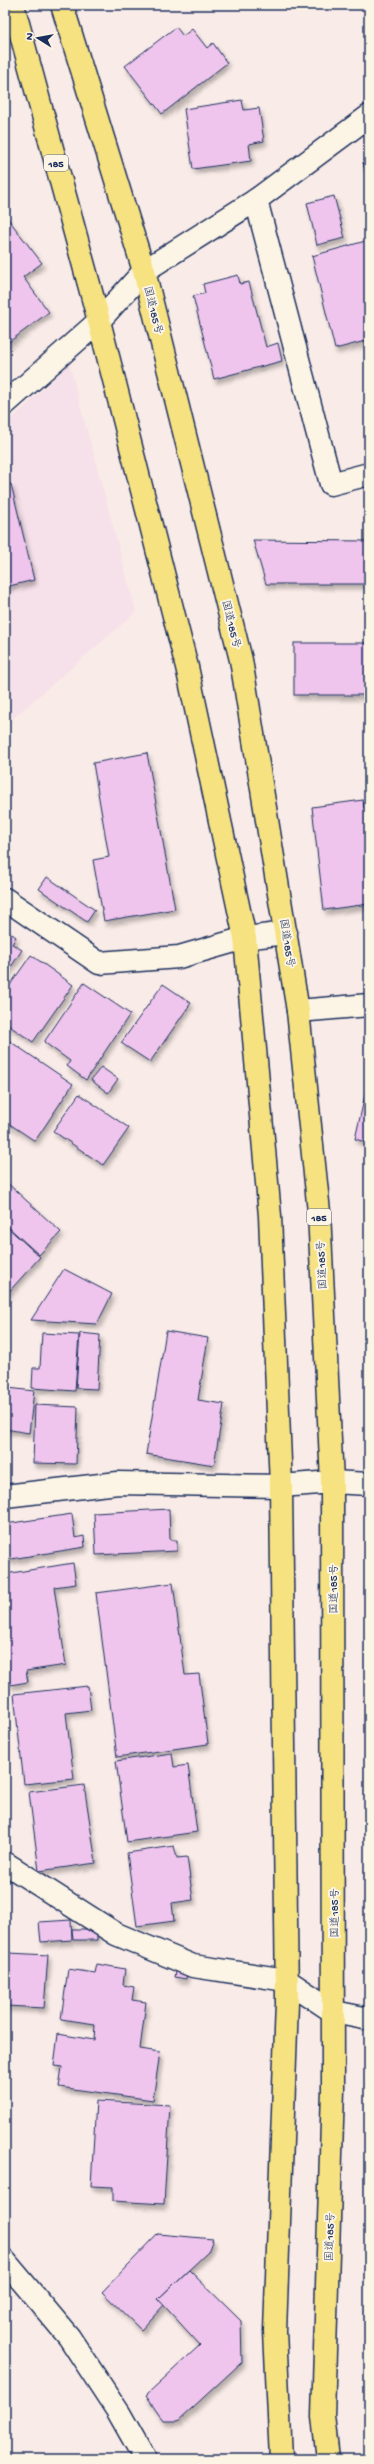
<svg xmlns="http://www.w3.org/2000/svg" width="374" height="2464" font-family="'Gochi Hand','Klee One',sans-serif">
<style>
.built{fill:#f6e0e9}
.building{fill:#efc5ed;stroke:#1b2f5e;filter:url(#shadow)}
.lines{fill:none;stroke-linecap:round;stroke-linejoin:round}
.service-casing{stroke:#1b2f5e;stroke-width:25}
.minor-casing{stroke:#1b2f5e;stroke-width:25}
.tertiary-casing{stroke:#1b2f5e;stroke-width:25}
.trunk-casing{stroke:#1b2f5e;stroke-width:25}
.service{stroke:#fcf5e5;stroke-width:22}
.minor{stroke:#fcf5e5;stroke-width:22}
.tertiary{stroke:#fcf5e5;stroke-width:22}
.trunk{stroke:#f7e281;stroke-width:22}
.labels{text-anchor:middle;stroke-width:4;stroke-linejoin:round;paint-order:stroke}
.shield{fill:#fcf5e5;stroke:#5e6a86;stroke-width:1}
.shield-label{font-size:10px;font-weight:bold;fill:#1b2f5e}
.street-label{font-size:11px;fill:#1b2f5e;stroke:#fcf5e5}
</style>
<defs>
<filter id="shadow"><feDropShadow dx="2.5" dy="4.5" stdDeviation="2" flood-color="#0004"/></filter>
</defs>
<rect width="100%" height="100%" fill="#f9ebe7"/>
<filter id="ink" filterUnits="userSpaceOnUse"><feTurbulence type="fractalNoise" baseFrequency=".025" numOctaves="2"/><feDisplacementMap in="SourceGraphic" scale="8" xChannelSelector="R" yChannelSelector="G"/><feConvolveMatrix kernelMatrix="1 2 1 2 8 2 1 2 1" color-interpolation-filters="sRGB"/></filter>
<g filter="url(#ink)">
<!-- built -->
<path class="built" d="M69,364L136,612L5,725V426Z"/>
<!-- building -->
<g class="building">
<path d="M176,27L183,36L192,29L207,48L213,43L227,63L162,114L125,66Z"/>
<path d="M242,100L244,110L259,108L264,141L249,144L251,161L193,169L184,109Z"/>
<path d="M369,161V187L363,162Z"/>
<path d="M334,196L345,238L317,245L307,203Z"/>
<path d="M5,215L42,263L23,277L49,312L5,345Z"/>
<path d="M369,240V340L335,349L312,256Z"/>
<path d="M238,275L240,284L249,282L266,347L278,343L282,361L214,379L193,296L205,293L203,284Z"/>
<path d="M11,484L34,580L5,587V485Z"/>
<path d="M253,540L369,541V584H266Z"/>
<rect x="294" y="643" width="75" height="52"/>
<path d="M147,753L175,909L104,921L93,860L109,857L93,763Z"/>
<path d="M363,800L364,808L369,807V830H367L369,904L324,910L312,807Z"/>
<path d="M47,877L95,910L87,922L39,889Z"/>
<path d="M5,929L16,937L12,944L22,950L5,976Z"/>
<path d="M31,955L73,985L33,1042L5,1023V992Z"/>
<path d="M84,983L130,1014L86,1080L67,1066L70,1061L44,1042Z"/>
<path d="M163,984L191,1003L150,1062L121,1043Z"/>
<path d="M5,1038L73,1084L35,1141L5,1121Z"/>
<path d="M101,1067L118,1079L108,1093L91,1080Z"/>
<path d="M369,1078V1143L355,1139Z"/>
<path d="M79,1094L129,1128L103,1165L53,1131Z"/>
<path d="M5,1181L61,1232L39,1255L5,1224Z"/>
<path d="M5,1225L40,1257L5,1296Z"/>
<path d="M64,1269L112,1294L97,1324L31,1320Z"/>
<path d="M166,1331L208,1338L198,1400L224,1404L214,1465L146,1454Z"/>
<path d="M42,1333L79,1335L75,1391L32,1388L33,1368H40Z"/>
<path d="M80,1333L100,1335L97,1389L76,1388Z"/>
<path d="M8,1388L34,1391L29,1433L5,1429Z"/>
<path d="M35,1405L78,1407L76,1464L33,1463Z"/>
<path d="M169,1509L170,1540H177V1551L96,1555L94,1513Z"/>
<path d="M72,1514L75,1538L84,1536L85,1547L5,1560V1524Z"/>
<path d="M73,1563L76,1584L54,1587L66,1665L26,1671L28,1682L10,1685L5,1652V1574Z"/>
<path d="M173,1583L185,1675L199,1674L208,1744L117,1757L96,1593Z"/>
<path d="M88,1686L91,1710L66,1713L74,1779L24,1784L14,1694Z"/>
<path d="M172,1753L174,1767L188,1765L197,1832L127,1842L116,1761Z"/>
<path d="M84,1785L96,1863L39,1871L29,1792Z"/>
<path d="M174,1846L177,1858L187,1857L193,1900L172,1903L174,1921L137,1926L127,1853Z"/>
<path d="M71,1920L72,1940L41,1942L39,1922Z"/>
<path d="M72,1929H97V1940H73Z"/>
<path d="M9,1953L48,1955L44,2008L6,2006Z"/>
<path d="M97,1964L125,1969L123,1985L134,1987L132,2000L146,2002L140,2049L160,2052L153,2100L59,2087L62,2067L54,2066L58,2034L94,2040L95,2024L61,2019L68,1969L95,1973Z"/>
<path d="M176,1971L187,1974L186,1979L175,1977Z"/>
<path d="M96,2101L170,2105L164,2204L113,2201V2187L91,2186Z"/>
<path d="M158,2234L213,2239L208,2252L158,2299L164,2305L141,2330L102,2292Z"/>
<path d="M189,2270L241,2321L242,2362L178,2421H164L146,2395L200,2345L158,2299Z"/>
</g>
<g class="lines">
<defs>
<path id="service" d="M298,1011L369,1005"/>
<g id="minor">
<path d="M256,200L331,484L369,474"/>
<path d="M5,404L99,321L144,271L256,200L369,116"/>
<path d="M5,899L99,963L179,957L245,938L286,933"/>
<path d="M5,1496L118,1483L281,1486L332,1482L369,1484"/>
<path d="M5,1863L116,1934L193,1966L286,1980L334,2012L369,2019"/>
</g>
<path id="tertiary" d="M5,2261L69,2337L119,2413L145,2459"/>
<g id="trunk">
<path d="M13,5L99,321L187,667L245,938L270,1216L281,1486L287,2003L275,2331L281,2459"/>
<path d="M62,5L144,271L241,660L298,1011L319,1212L332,1482L333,2089L323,2416L328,2459"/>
</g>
</defs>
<!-- service casing -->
<use href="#service" class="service-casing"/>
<!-- minor casing -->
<use href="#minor" class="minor-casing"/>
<!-- tertiary casing -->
<use href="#tertiary" class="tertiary-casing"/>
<!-- trunk casing -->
<use href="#trunk" class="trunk-casing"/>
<!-- service -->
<use href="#service" class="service"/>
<!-- minor -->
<use href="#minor" class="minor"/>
<!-- tertiary -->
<use href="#tertiary" class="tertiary"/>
<!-- trunk -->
<use href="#trunk" class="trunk"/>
</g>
</g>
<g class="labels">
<!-- shield labels -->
<g class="shield">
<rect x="44" y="155" width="24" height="16" rx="3"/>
<rect x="307" y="1209" width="24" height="16" rx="3"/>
</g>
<g class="shield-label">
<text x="56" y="167">185</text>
<text x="319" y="1221">185</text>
</g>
<!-- street labels -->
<g class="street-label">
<text transform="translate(154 310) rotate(76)" y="4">国道185号</text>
<text transform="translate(232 624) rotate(76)" y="4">国道185号</text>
<text transform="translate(288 943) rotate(81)" y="4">国道185号</text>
<text transform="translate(321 1265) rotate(-93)" y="4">国道185号</text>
<text transform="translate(333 1589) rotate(-90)" y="4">国道185号</text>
<text transform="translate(334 1913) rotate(-90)" y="4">国道185号</text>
<text transform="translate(329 2237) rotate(-88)" y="4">国道185号</text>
</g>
</g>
<!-- margin -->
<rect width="374" height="2464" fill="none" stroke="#fcf5e5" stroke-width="20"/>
<rect x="10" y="10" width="354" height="2444" fill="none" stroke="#1b2f5e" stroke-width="1.5" filter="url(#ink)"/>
<!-- north arrow -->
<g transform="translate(38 38) rotate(281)" stroke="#fcf5e5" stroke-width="3" paint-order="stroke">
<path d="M0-3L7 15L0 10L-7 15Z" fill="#1b2f5e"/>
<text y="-6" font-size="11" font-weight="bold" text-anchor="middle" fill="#1b2f5e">N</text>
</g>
</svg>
